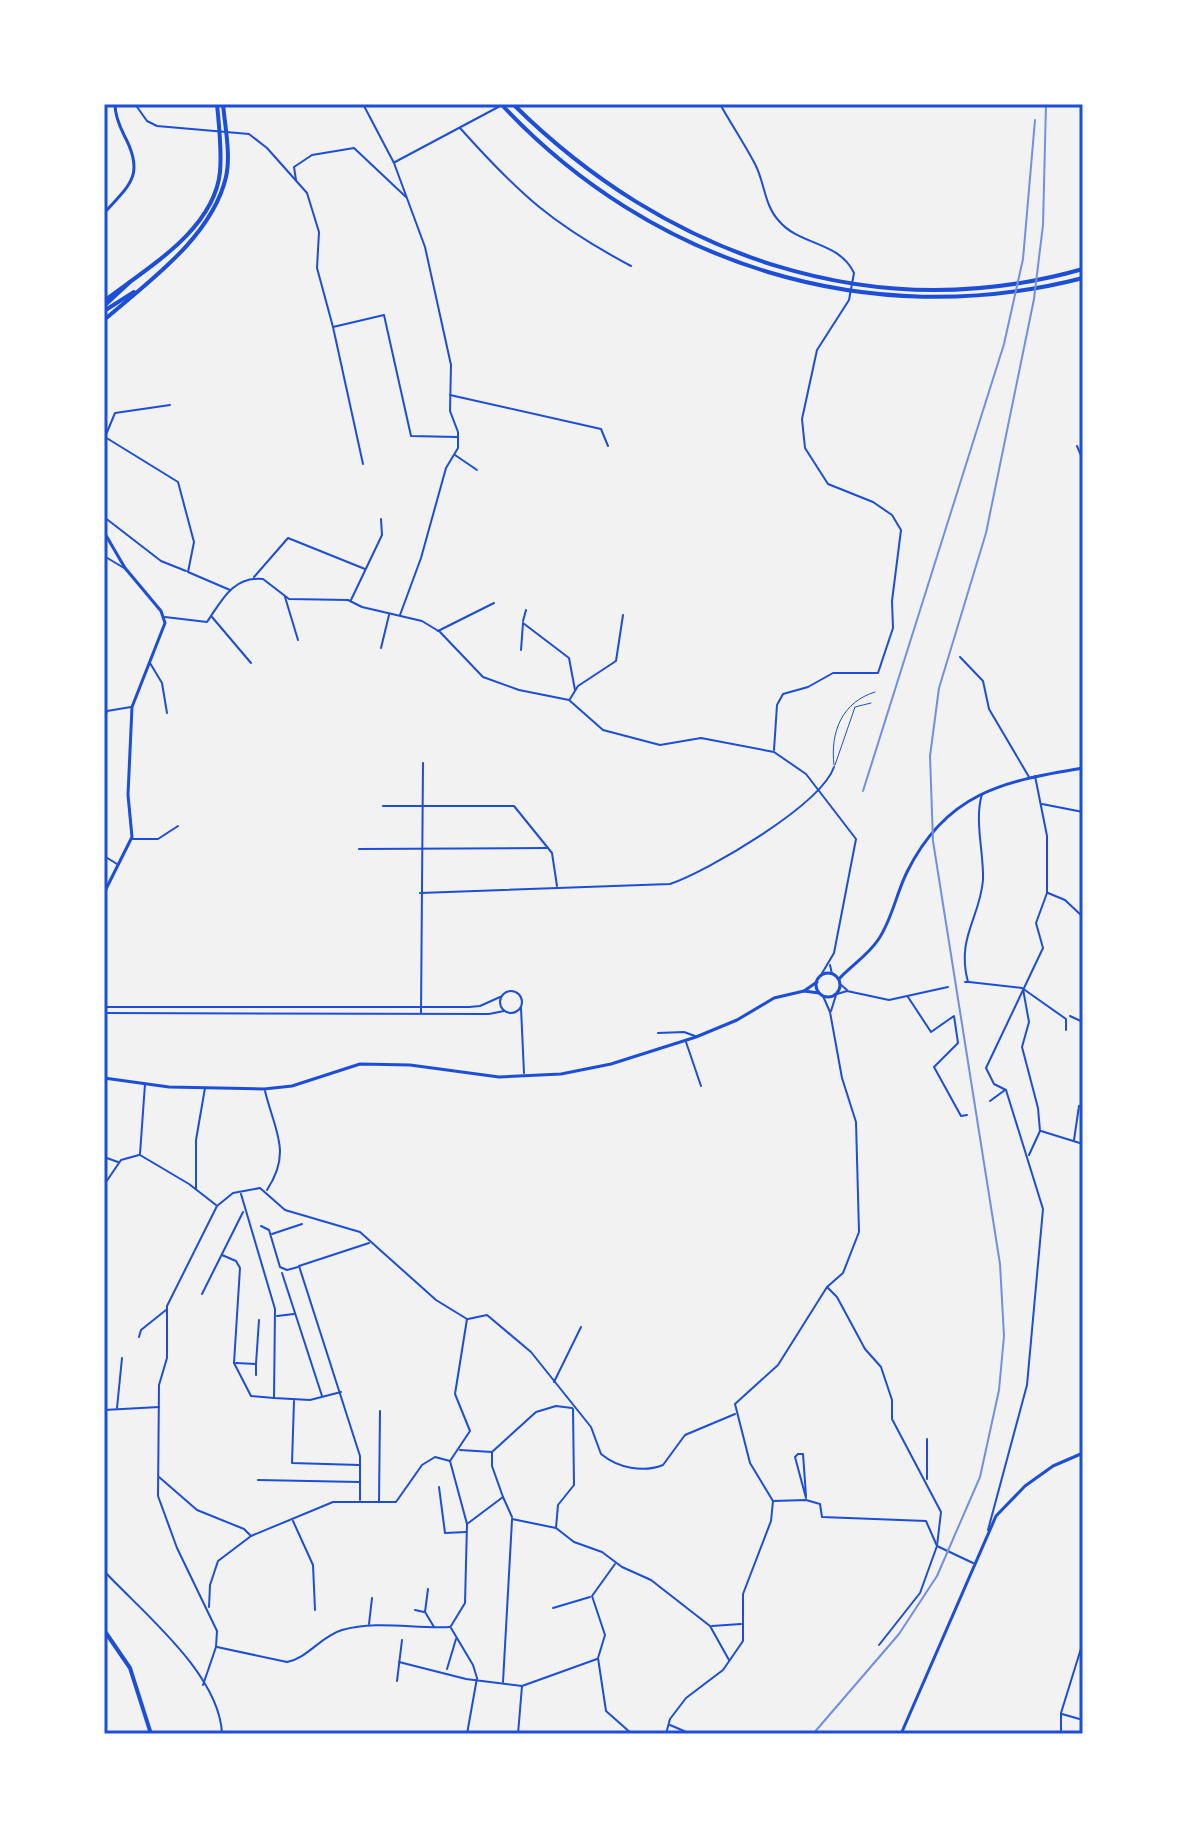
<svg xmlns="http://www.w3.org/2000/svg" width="1187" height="1838" font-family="'Golos Text',sans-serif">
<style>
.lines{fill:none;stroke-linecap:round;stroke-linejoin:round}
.service{stroke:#1d4ed8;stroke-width:1}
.minor{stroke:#1d4ed8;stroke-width:2}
.tertiary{stroke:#1d4ed8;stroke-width:3}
.primary{stroke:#1d4ed8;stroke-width:4}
.motorway{stroke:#1d4ed8;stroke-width:4}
.rail{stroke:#7290e2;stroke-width:2}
.neatline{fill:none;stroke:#1d4ed8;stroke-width:3}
</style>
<rect width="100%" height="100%" fill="#f2f2f2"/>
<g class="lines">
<!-- service -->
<g class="service">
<path d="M834,765C830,732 842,702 875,692"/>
<path d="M835,765L855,707L871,703"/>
</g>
<!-- minor -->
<g class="minor">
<path d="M135,104L147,121L157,126L249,134L267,148L307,193L319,232L317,268L333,327"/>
<path d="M363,104L394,163L425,247L451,365L450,411L458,432V448L446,468L421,558L400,615"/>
<path d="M720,104C731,124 744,143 755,164C765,183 764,205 779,221C800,246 839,241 854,273L849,300L817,350L802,419L805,448L828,484L873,502L892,515L901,530L892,601L893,628L878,673H833L808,687L783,694L777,705L774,750"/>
<path d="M460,128C519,194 552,224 631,266"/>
<path d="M395,162L502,105"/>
<path d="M296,180L294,167L312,155L354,148L406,197"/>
<path d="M450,395L601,429L608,446"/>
<path d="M105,437L178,482L194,542L188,572L230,590"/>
<path d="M105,437L115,413L170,405"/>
<path d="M1077,446L1083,460"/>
<path d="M455,455L477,470"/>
<path d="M363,464L333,327L384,315L411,436L457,437"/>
<path d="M104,517L161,561L186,571"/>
<path d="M104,556L124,568"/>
<path d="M254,577L288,538L365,569"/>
<path d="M285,597L298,640"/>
<path d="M351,600L382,535L381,519"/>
<path d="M165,617L207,622C221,602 232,576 263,579L289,599L348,600L362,607L422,621L440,632L483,677L519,690L569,700L603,730L660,745L701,738L774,752L806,774L856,839L834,953L821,975"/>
<path d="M212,617L251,663"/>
<path d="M523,621L526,610"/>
<path d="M438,631L494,603"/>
<path d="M381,648L389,615"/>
<path d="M521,650L523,623L569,658L575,690"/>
<path d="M960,657L983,681L989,709L1029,777"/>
<path d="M150,663L162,683L167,713"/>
<path d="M570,699L578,686L616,661L623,615"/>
<path d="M104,721L107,711L131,707"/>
<path d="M1042,804L1083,812"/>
<path d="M383,806H514L552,853L557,886"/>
<path d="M132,839H158L178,826"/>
<path d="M359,849L547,848"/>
<path d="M104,856L117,864"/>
<path d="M420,893L670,884C708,871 821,805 834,767"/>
<path d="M1048,893L1065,900L1083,917"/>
<path d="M830,965L832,974"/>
<path d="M965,982H968C956,938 980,918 983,880C984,852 974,821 982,794"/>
<path d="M969,982L1022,988L1066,1019V1030"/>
<path d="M840,984L847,990"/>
<path d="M1023,989L1029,1022L1022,1047L1038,1108L1040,1131L1029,1155"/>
<circle cx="511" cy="1002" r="11"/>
<path d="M837,994L847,991L889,1000L948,987"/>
<path d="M908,997L931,1032L954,1016L958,1043L934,1067L961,1116L967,1115"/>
<path d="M104,1007H469L480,1006L500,997"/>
<path d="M521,1008L524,1073"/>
<path d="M831,1011L836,995"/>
<path d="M104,1013L489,1014L504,1011"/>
<path d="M421,1013L423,763"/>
<path d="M1070,1016L1083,1022"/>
<path d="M658,1033L684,1032L695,1036"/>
<path d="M686,1042L701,1086"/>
<path d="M265,1091C275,1132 292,1152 267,1190"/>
<path d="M990,1101L1005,1090"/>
<path d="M1041,1131L1083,1144"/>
<path d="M1074,1140L1079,1106L1083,1105"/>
<path d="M140,1154L145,1084"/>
<path d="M140,1155L189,1184L216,1205"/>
<path d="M104,1157L118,1162"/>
<path d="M104,1185L121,1160L139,1155"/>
<path d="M196,1189V1140L205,1088"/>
<path d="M241,1194L275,1309L274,1398L310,1400L341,1392"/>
<path d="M261,1226L269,1230L280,1267L287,1270L298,1267"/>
<path d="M272,1234L302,1224"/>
<path d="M1083,1235V1241"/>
<path d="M222,1255L236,1261L240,1268L234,1363L251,1396L274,1398"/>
<path d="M282,1273L322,1396"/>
<path d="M827,1287L837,1297L865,1349L881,1367L892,1400V1419L941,1512L937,1546L920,1593L879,1645"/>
<path d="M202,1294L243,1212"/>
<path d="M277,1316L294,1314"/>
<path d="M468,1319L487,1315L531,1352L591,1427L601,1454C618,1468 643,1473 663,1465L685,1435L735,1414"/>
<path d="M139,1337L141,1330L166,1310"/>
<path d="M236,1363L256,1364L259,1320"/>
<path d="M256,1375V1365"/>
<path d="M554,1382L581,1327"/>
<path d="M294,1401L292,1463L359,1465"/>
<path d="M117,1408L122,1358"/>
<path d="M104,1410L159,1407"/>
<path d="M460,1450L492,1452"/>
<path d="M159,1477L197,1510L244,1529L250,1535"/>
<path d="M927,1479V1439"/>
<path d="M258,1480L359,1482"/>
<path d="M439,1487L445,1533L466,1532"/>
<path d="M806,1496L803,1454H798L795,1457L806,1498"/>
<path d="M503,1497L492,1466V1452L536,1412L556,1406L572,1408"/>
<path d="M360,1500V1456L299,1266L369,1243"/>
<path d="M773,1501L806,1500L820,1504L822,1517L926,1521L937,1546L973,1563"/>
<path d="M379,1502L380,1411"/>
<path d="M512,1519L556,1528L574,1542L602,1552L622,1567L651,1580L710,1626L729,1660"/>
<path d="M293,1521L313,1565L315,1610"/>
<path d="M556,1528L558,1505L574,1485L573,1409"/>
<path d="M988,1530L1027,1385L1043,1209L1006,1090L994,1084L986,1068L1043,948L1036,923L1047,893V836L1035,776"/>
<path d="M615,1564L592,1596L605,1635L598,1658L606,1711L632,1734"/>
<path d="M104,1571C142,1612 220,1674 222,1734"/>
<path d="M428,1589L425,1612L434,1627"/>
<path d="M209,1607L210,1585L218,1561L251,1536L333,1502H396L422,1465L435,1457L450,1461L467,1524"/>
<path d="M553,1608L590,1597"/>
<path d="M415,1610L424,1612"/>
<path d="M369,1624L372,1598"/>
<path d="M451,1626L465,1603L467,1524L503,1497L512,1517"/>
<path d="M712,1626L741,1624"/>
<path d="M451,1628L473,1665L477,1678L467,1734"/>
<path d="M217,1647L287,1662C308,1658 321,1636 342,1630C377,1620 414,1629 450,1627"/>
<path d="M399,1662L466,1679L522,1686"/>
<path d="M447,1669L456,1639"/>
<path d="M397,1681L402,1640"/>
<path d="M503,1682L512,1520"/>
<path d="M203,1685L216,1647L217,1631L177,1548L158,1496L159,1385L167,1358V1306L217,1206L233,1193L260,1188L285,1210L360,1232L436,1300L467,1319L455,1394L470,1431L450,1461"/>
<path d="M1062,1714L1083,1720"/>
<path d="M670,1725L691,1734"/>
<path d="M518,1734L522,1686L597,1659"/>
<path d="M666,1734L670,1719L686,1698L723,1670L743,1641V1594L771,1521L773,1501L750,1463L735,1404L778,1365L827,1287L843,1273L859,1232L856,1122L842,1078L830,1012L823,996"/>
<path d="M1061,1734V1713L1083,1642"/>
</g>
<!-- tertiary -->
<g class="tertiary">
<path d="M104,213C131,184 145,174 124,135C119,125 115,115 115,104"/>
<path d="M104,532L125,568L161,611L165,623L132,707L128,795L132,837L104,893"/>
<circle cx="828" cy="985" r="12"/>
<path d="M839,979C851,966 868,955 878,940C892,920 896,894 907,872C946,793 1003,781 1083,768"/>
<path d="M804,991L817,982"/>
<path d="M104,1078L169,1087L264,1089L292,1086L360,1064L410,1065L499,1077L561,1074L611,1064L696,1037L737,1020L774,998L804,991L819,993"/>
<path d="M901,1734L996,1516L1025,1486L1053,1466L1083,1453"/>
</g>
<!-- primary -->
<path class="primary" d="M104,1630L130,1668L151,1734"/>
<!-- motorway -->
<g class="motorway">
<path d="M501,104C651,265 869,333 1083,278"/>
<path d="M513,104C665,255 871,329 1083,269"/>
<path d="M104,301C147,268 214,230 220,172C222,149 219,126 217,104"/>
<path d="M104,306L130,282"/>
<path d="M104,311L134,292"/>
<path d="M104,320C148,282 212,237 226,177C231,155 225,127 223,104"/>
</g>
<!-- rail -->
<g class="rail">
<path d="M863,791L1004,344L1023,259L1035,120"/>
<path d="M813,1734L899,1634L937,1576L980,1477L999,1390L1004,1336L1000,1264L933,841L930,756L939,688L986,533L1034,299L1043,225L1046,104"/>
</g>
</g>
<!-- border -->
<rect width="1187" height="1838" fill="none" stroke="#ffffff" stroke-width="212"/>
<rect x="106" y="106" width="975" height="1626" class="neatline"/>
</svg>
